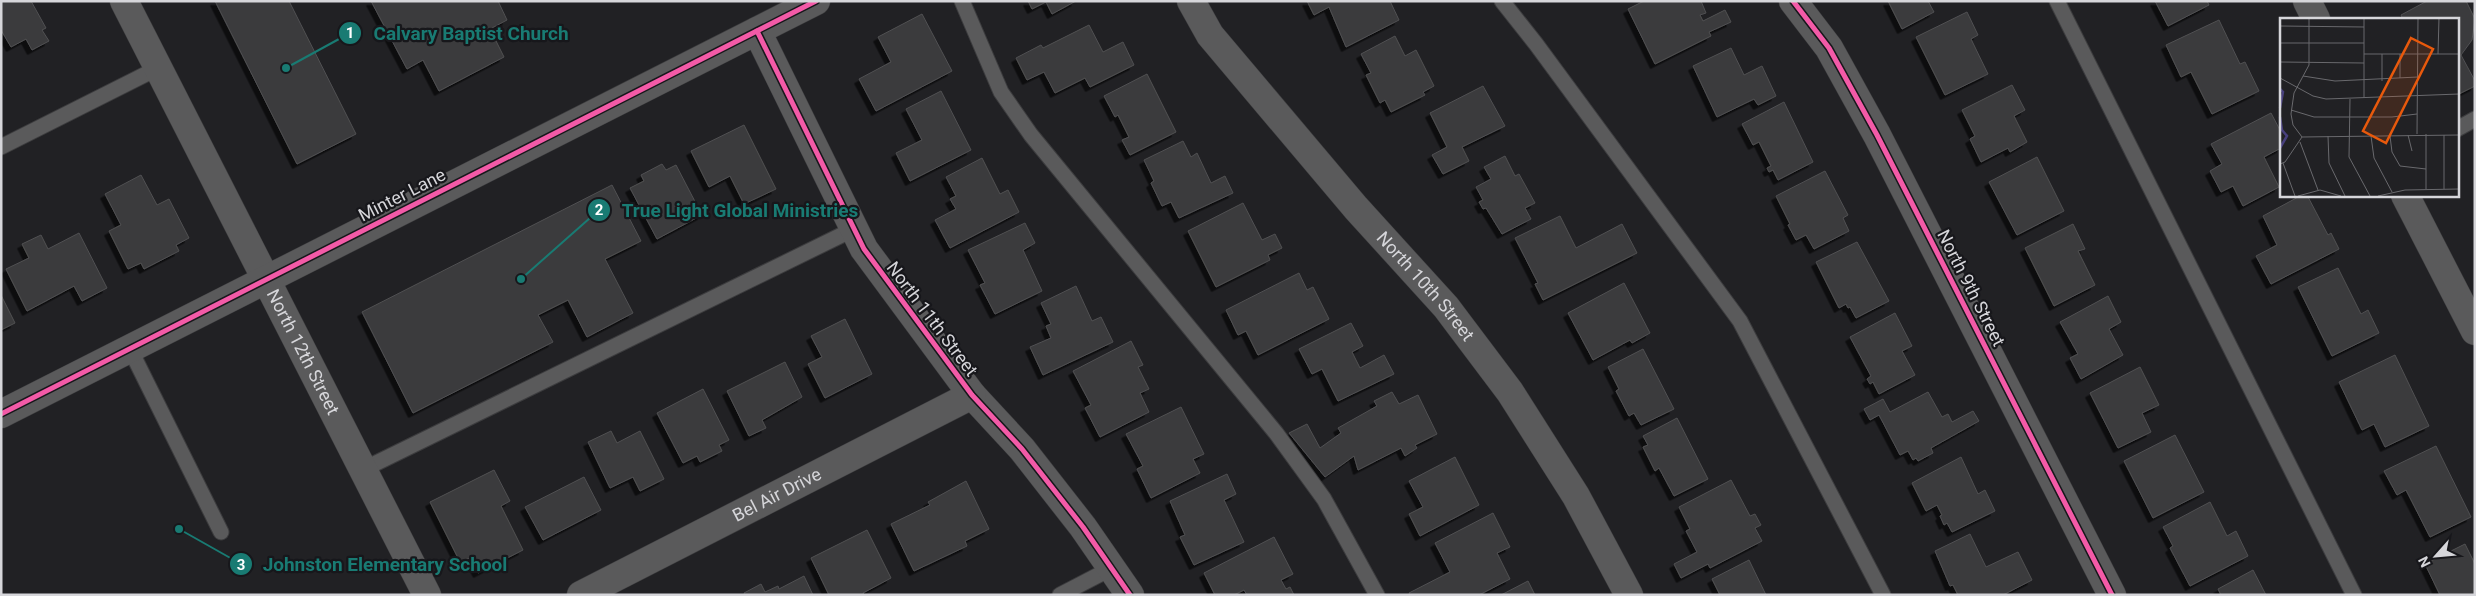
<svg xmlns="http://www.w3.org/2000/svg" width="2476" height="596" font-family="Roboto,sans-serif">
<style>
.building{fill:#3a3a3c;stroke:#505052;filter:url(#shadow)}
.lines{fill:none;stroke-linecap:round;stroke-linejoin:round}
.service-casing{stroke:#3c3c3e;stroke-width:17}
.minor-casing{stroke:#3c3c3e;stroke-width:29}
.secondary-casing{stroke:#3c3c3e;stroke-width:29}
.service{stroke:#5a5a5b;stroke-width:15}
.minor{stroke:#5a5a5b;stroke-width:28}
.secondary{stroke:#5a5a5b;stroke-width:28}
.cycleway-casing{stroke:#17171b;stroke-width:8}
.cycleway{stroke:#f35aa7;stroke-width:5}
.labels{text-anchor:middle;stroke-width:4.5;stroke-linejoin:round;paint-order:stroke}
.street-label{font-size:18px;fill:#d6d6da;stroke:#17171b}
.inset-river{fill:none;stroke:#48407e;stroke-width:2.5}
.inset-road{fill:none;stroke:#69696d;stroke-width:1}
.view{fill:#e8590c;fill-opacity:0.15;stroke:#e8590c;stroke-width:2.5}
.inset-edge{fill:none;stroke:#d6d6da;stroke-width:2.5}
.leader{fill:none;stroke:#197b73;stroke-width:2}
.callout-dot{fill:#197b73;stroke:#17171b;stroke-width:2}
.mark-label{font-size:15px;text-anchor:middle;font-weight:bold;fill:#fff}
.callout-label{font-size:19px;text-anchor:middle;font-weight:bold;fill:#197b73;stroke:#17171b;stroke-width:4.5;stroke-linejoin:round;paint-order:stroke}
</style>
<defs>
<filter id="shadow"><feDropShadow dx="-4.5" dy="4.5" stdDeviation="0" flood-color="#0009"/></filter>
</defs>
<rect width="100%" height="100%" fill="#212124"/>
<!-- building -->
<g class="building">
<path d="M1,1H31L46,28L42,30L49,41L32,50L26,39L11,47L1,30Z"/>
<path d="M215,1H289L356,134L297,164Z"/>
<path d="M371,1H498L507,20L490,29L504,57L439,91L423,60L407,69Z"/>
<path d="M1028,1H1076L1052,14L1046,2L1032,9Z"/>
<path d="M1307,1H1390L1399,20L1346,47L1329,7L1314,15Z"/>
<path d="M1644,1H1701L1706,13L1700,15L1703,21L1725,10L1731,22L1709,32L1711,36L1655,64L1628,9Z"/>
<path d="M1888,1H1928L1934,12L1902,29Z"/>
<path d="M2155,1H2207L2209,5L2168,26Z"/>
<path d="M2427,1H2466L2475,19L2472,40L2461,55L2475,81V86L2457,95V19H2403L2401,15Z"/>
<path d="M1967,12L1978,35L1971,39L1988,74L1945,95L1916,37Z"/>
<path d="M922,14L952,71L876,111L859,79L891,62L878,37Z"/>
<path d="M2219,20L2240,64L2245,62L2259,91L2212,114L2191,72L2181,77L2166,45Z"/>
<path d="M1089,25L1103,52L1123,42L1134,65L1090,87L1085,78L1055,93L1044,72L1027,80L1016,58L1041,45L1043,48Z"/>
<path d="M1395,36L1405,56L1416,50L1434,86L1423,92L1425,95L1391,112L1385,100L1380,103L1366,75L1371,73L1361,54Z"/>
<path d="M1731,48L1744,75L1762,66L1776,96L1758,105L1754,99L1717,117L1693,66Z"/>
<path d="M1147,74L1176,132L1130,155L1122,140L1129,137L1118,115L1115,117L1104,96Z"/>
<path d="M2012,85L2025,110L2014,116L2027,142L2010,152L2008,148L1981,162L1970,139L1975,136L1962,110Z"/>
<path d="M1483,86L1505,126L1462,147L1469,161L1443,174L1432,155L1447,147L1430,113Z"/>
<path d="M941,91L971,150L910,181L896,153L922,140L906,109Z"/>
<path d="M1784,102L1813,162L1778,180L1773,170L1769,172L1767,168L1771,166L1759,142L1753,145L1742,124Z"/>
<path d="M2271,113L2281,132V148L2264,157L2279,187L2243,206L2233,186L2221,192L2210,171L2222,164L2211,144Z"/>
<path d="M744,125L776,189L744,204L730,176L709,187L691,151Z"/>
<path d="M1183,141L1191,157L1197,153L1211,183L1225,176L1233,193L1179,218L1171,202L1162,206L1151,183L1154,181L1144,160Z"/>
<path d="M1505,156L1515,176L1519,174L1535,203L1525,208L1531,219L1502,234L1486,208L1483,209L1479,202L1483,200L1476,187L1491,179L1484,167Z"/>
<path d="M2037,157L2064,211L2017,235L1989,182Z"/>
<path d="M982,158L1000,194L1008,190L1019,212L950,248L935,220L956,209L950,199L956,196L946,177Z"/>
<path d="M662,164L666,170L676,165L702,215L657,239L630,188L644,181L641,175Z"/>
<path d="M1825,171L1848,215L1843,218L1849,231L1814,249L1806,235L1796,240L1788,225L1790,224L1776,196Z"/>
<path d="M141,175L157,205L169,199L189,238L176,245L179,251L144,269L141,263L128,269L109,231L121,225L105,194Z"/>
<path d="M612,185L641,241L605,259L633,313L587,337L568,300L538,315L553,342L413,413L362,312Z"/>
<path d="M2302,195H2307L2328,235L2331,233L2339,249L2271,284L2256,256L2277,245L2263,216Z"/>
<path d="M1243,203L1262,240L1275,234L1282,248L1268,255L1270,260L1216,287L1188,231Z"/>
<path d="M1560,216L1576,248L1622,224L1637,253L1543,300L1535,284L1538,283L1515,238Z"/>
<path d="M1025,223L1035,243L1023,250L1042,291L995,314L980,285L985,283L968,250Z"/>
<path d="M2073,224L2085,249L2078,251L2095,285L2054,306L2025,248Z"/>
<path d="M79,233L107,288L82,301L74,286L27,311L6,269L29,258L22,244L41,235L48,249Z"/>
<path d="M1857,242L1889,301L1856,318L1850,307L1848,308L1846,304L1839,308L1816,262Z"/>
<path d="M2338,268L2361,314L2368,310L2379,333L2332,356L2298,287Z"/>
<path d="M1299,273L1307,290L1313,287L1329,319L1258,355L1246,331L1238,335L1226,310Z"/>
<path d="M1624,283L1650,333L1632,343L1630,340L1593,360L1568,313Z"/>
<path d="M1076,286L1092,321L1101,317L1113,342L1043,375L1030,347L1051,338L1046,326L1051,324L1041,303Z"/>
<path d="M1,295L15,323L1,330Z"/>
<path d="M2108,296L2121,322L2109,329L2123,355L2081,379L2070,358L2078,354L2060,322Z"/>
<path d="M1895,313L1912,346L1902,351L1915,375L1879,394L1873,382L1870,384L1867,379L1871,376L1850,337Z"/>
<path d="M845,319L872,374L825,398L808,364L822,357L811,336Z"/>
<path d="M1351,323L1363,346L1352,352L1360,368L1384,355L1394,374L1338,401L1322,369L1312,374L1299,349Z"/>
<path d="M1131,341L1143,365L1138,367L1149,389L1140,393L1149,412L1100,437L1085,408L1091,405L1073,371Z"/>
<path d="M1643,349L1674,409L1641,425L1634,413L1629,416L1616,391L1619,389L1608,367Z"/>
<path d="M2395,355L2429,426L2385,447L2374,424L2362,430L2339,382Z"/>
<path d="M785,362L802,397L762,420L766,428L749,436L727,391Z"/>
<path d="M2140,367L2159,405L2142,413L2151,432L2118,448L2090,393Z"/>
<path d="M703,389L729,440L719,445L722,451L700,462L697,456L683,463L657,413Z"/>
<path d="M1392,392L1399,404L1418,395L1437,434L1415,445L1417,448L1405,456L1401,448L1358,470L1354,456L1325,477L1289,433L1307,424L1320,448L1341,433L1338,428L1377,406L1374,401Z"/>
<path d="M1928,392L1942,417L1948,414L1952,422L1973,411L1979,421L1931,448L1933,453L1918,461L1916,458L1913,460L1908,451L1900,455L1879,415L1870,420L1864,409L1883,399L1890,412Z"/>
<path d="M1181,407L1204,454L1193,459L1200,473L1151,498L1137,469L1143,466L1126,434Z"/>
<path d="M1677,418L1708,479L1674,496L1659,468L1655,471L1643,447L1648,445L1643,436Z"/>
<path d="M611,431L617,443L640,431L664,479L640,491L633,477L610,488L588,442Z"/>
<path d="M2175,435L2204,492L2153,518L2124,461Z"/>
<path d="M2436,446L2471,517L2430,537L2406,490L2397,495L2384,471Z"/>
<path d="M1455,457L1479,505L1420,536L1409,514L1423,507L1409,481Z"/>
<path d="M1961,457L1978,494L1985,490L1995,511L1952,532L1947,523L1944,525L1940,516L1942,515L1937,505L1926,511L1912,483Z"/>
<path d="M494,470L510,501L501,506L523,550L478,573L470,558L460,562L430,502Z"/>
<path d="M1227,474L1236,494L1224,500L1244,542L1194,565L1180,537L1185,535L1170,501Z"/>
<path d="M584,477L601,510L543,540L525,507Z"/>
<path d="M1731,480L1750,516L1755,514L1761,525L1755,528L1762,541L1710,568L1708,564L1681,578L1674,564L1697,552L1686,531L1690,529L1679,507Z"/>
<path d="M966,481L989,529L965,541L967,546L914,571L891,524L930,505L928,502Z"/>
<path d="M2210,502L2227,536L2236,531L2248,556L2190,586L2170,548L2173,546L2163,527Z"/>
<path d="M1493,513L1510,547L1497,553L1510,579L1479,595H1410L1409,593L1450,572L1435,543Z"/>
<path d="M867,530L891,578L863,593L864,595H829L811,558Z"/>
<path d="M1970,534L1986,567L2018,552L2032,580L2003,595H1958L1953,585L1950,586L1935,551Z"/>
<path d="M1274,537L1293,574L1281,580L1286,589L1290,587L1294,595H1247L1244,590L1234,595H1215L1204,573Z"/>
<path d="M2465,544L2475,564V595H2440L2425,564Z"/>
<path d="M1749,560L1766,595H1720L1712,579Z"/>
<path d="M2253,570L2266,595H2221L2218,589Z"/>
<path d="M804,576L813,595H745L744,593L761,584L765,592L778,586L779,589Z"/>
<path d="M1528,581L1535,595H1501Z"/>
</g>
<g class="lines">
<defs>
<g id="service">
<path d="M962,1L1001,92L1031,135L1276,433L1324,499L1377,595"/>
<path d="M1502,1L1536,44L1740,321L1883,595"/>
<path d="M2057,1L2354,595"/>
<path d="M2457,129L2475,119"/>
<path d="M1,147L158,68"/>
<path d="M130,349L221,532"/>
<path d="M364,469L854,229"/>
<path d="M1060,595L1112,568"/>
</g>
<g id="minor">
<path id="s1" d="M124,1L427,595"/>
<path d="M1793,1L1829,48L1877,135L2112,595"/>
<path d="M2307,1L2316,19"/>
<path d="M757,31L864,249L972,395L1022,449L1083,527L1130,595"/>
<path d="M2405,195L2475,331"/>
<path d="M1,414L816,1"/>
<path id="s2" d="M581,595L972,395"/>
</g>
<g id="secondary">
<path id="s3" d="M1191,1L1210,35L1356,208L1446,307L1510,392L1576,496L1629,595"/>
</g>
</defs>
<!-- service casing -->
<use href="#service" class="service-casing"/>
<!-- minor casing -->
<use href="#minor" class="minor-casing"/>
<!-- secondary casing -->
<use href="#secondary" class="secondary-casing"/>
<!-- service -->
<use href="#service" class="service"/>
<!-- minor -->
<use href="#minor" class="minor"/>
<!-- secondary -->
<use href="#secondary" class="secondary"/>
<defs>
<g id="cycleway">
<path d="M1793,1L1829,48L1877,135L2112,595"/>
<path d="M757,31L864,249L972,395L1022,449L1083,527L1130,595"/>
<path d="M1,414L816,1"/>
</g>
</defs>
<!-- cycleway casing -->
<use href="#cycleway" class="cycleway-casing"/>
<!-- cycleway -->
<use href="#cycleway" class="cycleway"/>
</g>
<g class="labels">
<!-- street labels -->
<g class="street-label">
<text transform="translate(402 195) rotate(-27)" y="6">Minter Lane</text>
<text dy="6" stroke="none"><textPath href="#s3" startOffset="370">North 10th Street</textPath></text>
<text transform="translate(1971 288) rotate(63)" y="6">North 9th Street</text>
<text transform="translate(932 319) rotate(53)" y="6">North 11th Street</text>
<text dy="6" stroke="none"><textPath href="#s1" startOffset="394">North 12th Street</textPath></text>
<text dy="6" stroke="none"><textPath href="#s2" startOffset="220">Bel Air Drive</textPath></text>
</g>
</g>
<!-- overview -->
<g transform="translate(2280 18)">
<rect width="179" height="179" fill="#212124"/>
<path class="inset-river" d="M0,71L3,74L0,90M0,99L2,112L7,118L0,130"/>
<path class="inset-road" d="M179,0V54M0,8L84,9M0,25H84M84,36H179M120,36V60M158,36L159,0M0,44L84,45M23,58L55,63L138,59M0,60L33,78L46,81L179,76M102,63V36M84,80V0M70,81L69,139L90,178M11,92L34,99H112L137,96M137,116L138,0M128,117L132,133M48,118L49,145L65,178M91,118L94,140L112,174M110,118L112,134L120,148L146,151M22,119L179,117M20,124L38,172M3,145L15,178M0,146L5,144L22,119L13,107L11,96L14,75L29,47V0M146,171V116M164,171V117M18,178L40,172L61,178M98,178L125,172L179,171"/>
<path class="view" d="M131,20L153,31L106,125L83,113Z"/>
<rect width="179" height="179" class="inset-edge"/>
</g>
<!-- callouts -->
<path class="leader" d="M286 68L350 33M521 279L599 210M179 529L241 564"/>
<g class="callout-dot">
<circle cx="286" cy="68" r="5"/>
<circle cx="521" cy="279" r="5"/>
<circle cx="179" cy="529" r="5"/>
<circle cx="350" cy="33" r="12"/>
<circle cx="599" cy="210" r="12"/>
<circle cx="241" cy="564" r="12"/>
</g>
<g class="mark-label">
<text x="350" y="38">1</text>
<text x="599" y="215">2</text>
<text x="241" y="570">3</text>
</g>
<g class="callout-label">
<text x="471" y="40">Calvary Baptist Church</text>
<text x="740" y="217">True Light Global Ministries</text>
<text x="385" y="571">Johnston Elementary School</text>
</g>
<!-- border -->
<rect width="2476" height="596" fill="none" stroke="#d6d6da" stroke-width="5"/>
<!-- north arrow -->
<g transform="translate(2436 556) rotate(243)" stroke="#17171b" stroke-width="4" paint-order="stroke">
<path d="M0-4L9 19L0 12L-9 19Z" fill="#d6d6da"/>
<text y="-8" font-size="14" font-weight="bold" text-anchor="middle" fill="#d6d6da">N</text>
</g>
</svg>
